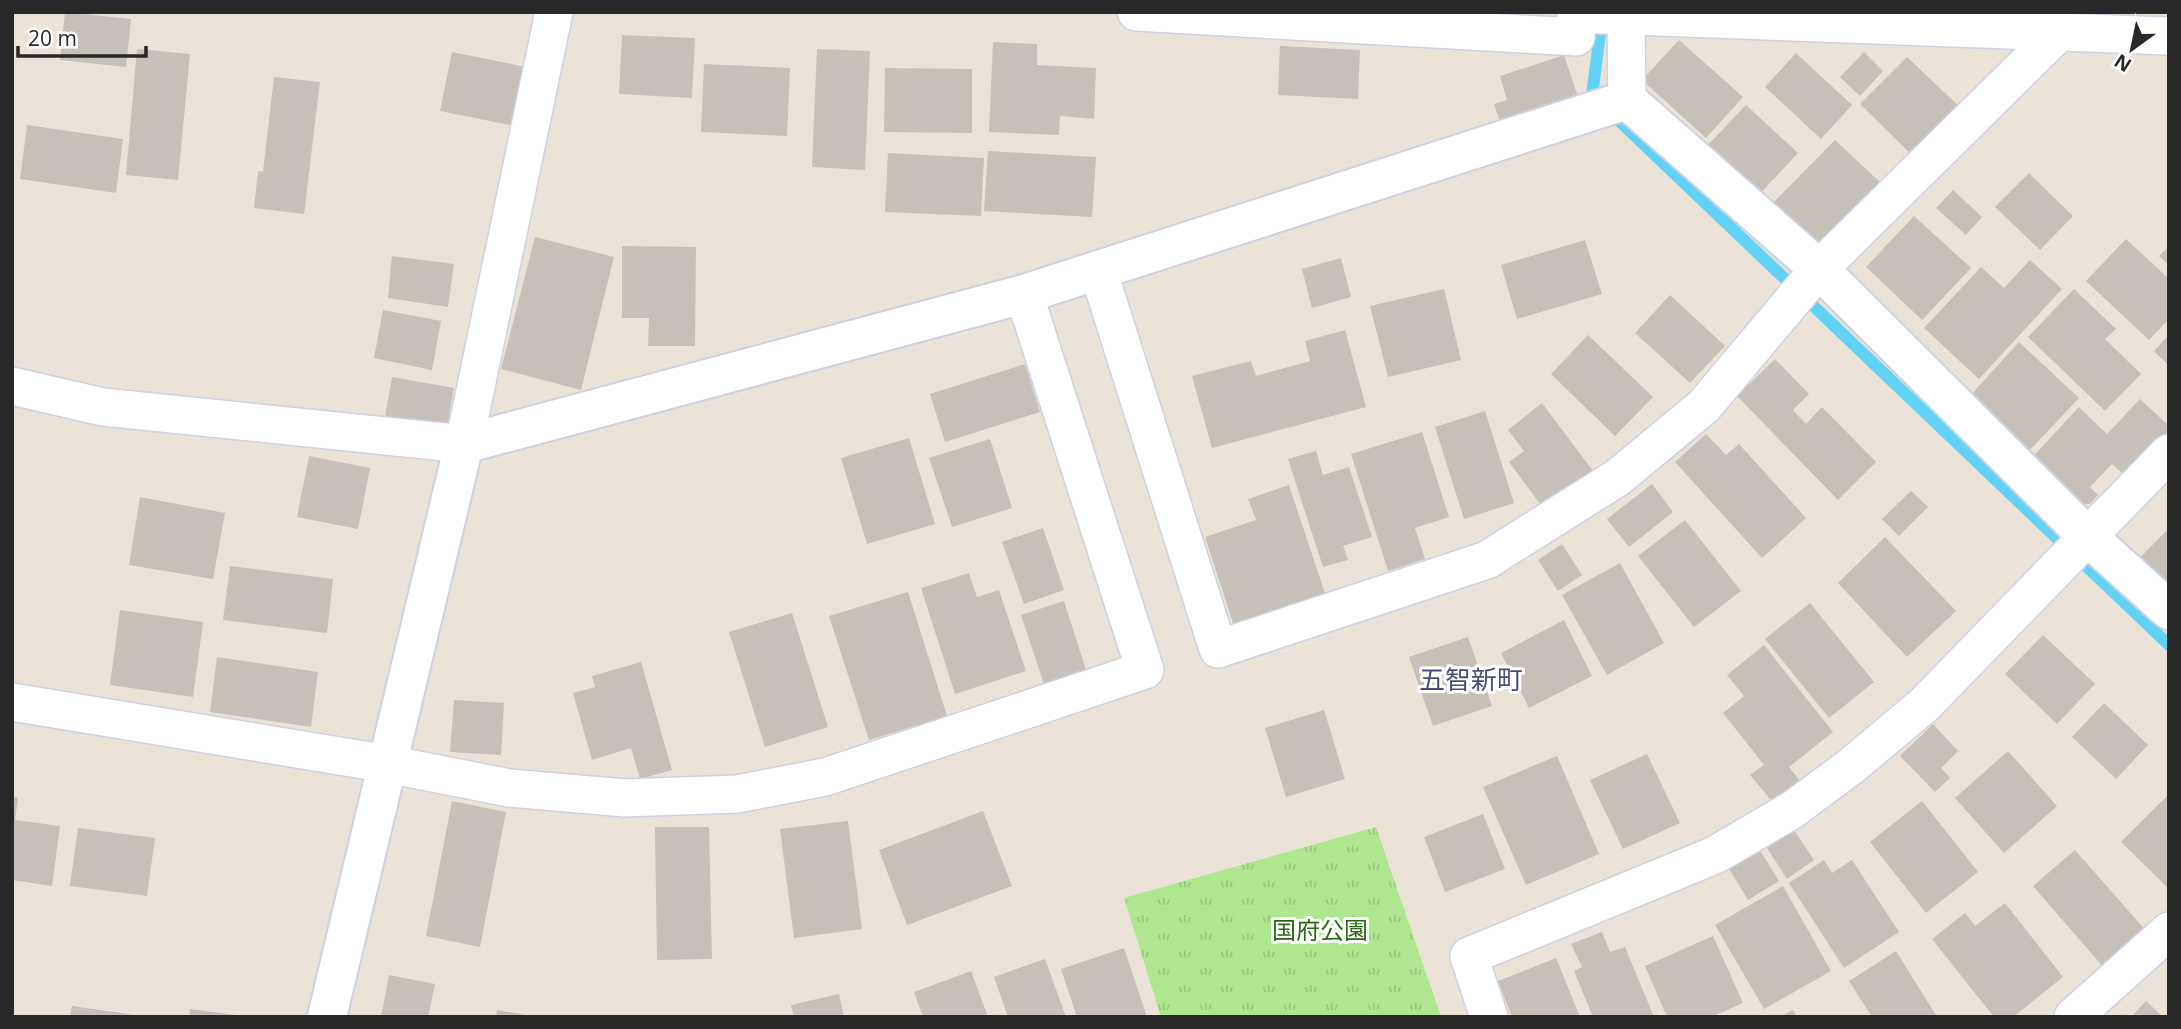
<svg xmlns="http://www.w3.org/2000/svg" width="2181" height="1029" font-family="'Open Sans','Noto Sans JP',sans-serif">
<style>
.grass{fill:url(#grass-tufts)}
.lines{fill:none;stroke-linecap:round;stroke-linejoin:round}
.stream{stroke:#62d2f6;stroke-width:12}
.building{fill:#c6c0b8}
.minor-casing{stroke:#cdd2e2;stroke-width:40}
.tertiary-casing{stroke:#cdd2e2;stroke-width:42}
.minor{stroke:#fff;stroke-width:37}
.tertiary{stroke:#fff;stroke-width:38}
.labels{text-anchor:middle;stroke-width:6;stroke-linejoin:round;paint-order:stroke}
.park-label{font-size:24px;fill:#286814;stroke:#fff}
.neighbourhood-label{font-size:26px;fill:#46507b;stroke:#fff}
</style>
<defs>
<pattern id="grass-tufts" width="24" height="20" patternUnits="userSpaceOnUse" patternTransform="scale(1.75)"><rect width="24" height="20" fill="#afe790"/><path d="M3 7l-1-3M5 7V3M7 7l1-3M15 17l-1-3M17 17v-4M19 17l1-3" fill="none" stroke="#97c67c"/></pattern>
</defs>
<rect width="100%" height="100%" fill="#ece3d8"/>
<!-- grass -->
<path class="grass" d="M1376,827L1441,1017H1161L1124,898Z"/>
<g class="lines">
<!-- stream -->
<path class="stream" d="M1602,18L1592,95L2169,645"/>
</g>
<!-- building -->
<g class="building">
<path d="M65,12L131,19L126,67L60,60Z"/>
<path d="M622,35L695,38L692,98L619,94Z"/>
<path d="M1679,40L1743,97L1706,138L1642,80Z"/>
<path d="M993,42L1037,44V65L1096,68L1094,119L1060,116L1059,135L989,132Z"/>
<path d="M1280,46L1360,50L1358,99L1278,95Z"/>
<path d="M137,49L190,54L178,180L126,175Z"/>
<path d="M817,49L870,51L865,170L812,167Z"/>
<path d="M452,52L526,67L515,126L440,111Z"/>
<path d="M1864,52L1883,71L1860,96L1840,77Z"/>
<path d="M1796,53L1852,105L1821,139L1765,87Z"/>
<path d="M1564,55L1580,103L1502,129L1494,104L1507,100L1500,76Z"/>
<path d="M1907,57L1964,111L1916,159L1860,104Z"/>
<path d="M704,64L790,68L787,136L701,132Z"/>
<path d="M885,68L972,69V133L884,132Z"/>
<path d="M274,77L320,82L304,214L254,208L258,171L263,172Z"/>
<path d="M1746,105L1798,153L1757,197L1705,148Z"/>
<path d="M27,125L123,139L116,193L20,179Z"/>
<path d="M1835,140L1883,185L1814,255L1767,209Z"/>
<path d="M988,151L1096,157L1092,217L984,211Z"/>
<path d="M888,153L984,158L981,216L885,212Z"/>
<path d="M2029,173L2073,216L2040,250L1995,207Z"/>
<path d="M1953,190L1982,217L1966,235L1936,208Z"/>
<path d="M1914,216L1971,268L1922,320L1866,267Z"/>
<path d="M535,237L614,257L581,390L501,369Z"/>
<path d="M2126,239L2169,279V319L2149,340L2086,281Z"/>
<path d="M1585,240L1602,294L1517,319L1501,265Z"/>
<path d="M622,246L696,247L695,346H648L649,318H622Z"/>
<path d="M2169,246V265L2159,256Z"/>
<path d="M392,256L454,264L448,307L388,298Z"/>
<path d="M1341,258L1351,297L1312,308L1302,269Z"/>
<path d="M2030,260L2062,289L1979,379L1924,328L1981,267L2004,288Z"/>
<path d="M1444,289L1461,360L1388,377L1370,306Z"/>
<path d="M2074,289L2116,329L2105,339L2141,374L2105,411L2028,337Z"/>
<path d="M1670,295L1725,346L1690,383L1635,333Z"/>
<path d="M383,310L441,321L432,370L374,358Z"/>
<path d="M1345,330L1366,407L1212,448L1192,376L1251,361L1256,376L1310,361L1305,341Z"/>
<path d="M1588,335L1653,397L1615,436L1551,374Z"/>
<path d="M2167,337L2169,338V366L2154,351Z"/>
<path d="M2019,342L2079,398L2027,453L1968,398Z"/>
<path d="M1775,359L1809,394L1793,410L1806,424L1822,407L1876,462L1838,500L1737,396Z"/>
<path d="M1025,364L1040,412L945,442L930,394Z"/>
<path d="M392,377L454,388L447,428L385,417Z"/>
<path d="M2140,399L2169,426V434L2127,478L2112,464L2090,487L2098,495L2090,504L2069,506L2025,465L2079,407L2107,434Z"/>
<path d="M1542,403L1599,479L1549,516L1509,462L1524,451L1508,430Z"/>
<path d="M1485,411L1514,503L1464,519L1435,427Z"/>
<path d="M1422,432L1449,517L1415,528L1425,559L1388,571L1351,454Z"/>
<path d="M1706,434L1726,455L1739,444L1806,518L1762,558L1675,462Z"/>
<path d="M909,438L935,524L867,544L841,458Z"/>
<path d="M990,439L1012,508L952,527L929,458Z"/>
<path d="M1316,451L1323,475L1349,467L1372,537L1343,546L1348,560L1323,567L1288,459Z"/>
<path d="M309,456L370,468L358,529L297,517Z"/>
<path d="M1652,484L1673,512L1629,547L1607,519Z"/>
<path d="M1289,485L1326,596L1234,626L1205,537L1256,520L1248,499Z"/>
<path d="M1911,491L1928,507L1899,536L1882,519Z"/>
<path d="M140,497L225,513L213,579L129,565Z"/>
<path d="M1685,520L1741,591L1694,627L1638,556Z"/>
<path d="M1043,528L1064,590L1024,604L1002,542Z"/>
<path d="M2169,528V593L2136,562Z"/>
<path d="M1885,537L1956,611L1907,657L1838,583Z"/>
<path d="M1562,544L1582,575L1558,591L1538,560Z"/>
<path d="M1620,563L1664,643L1607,675L1562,595Z"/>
<path d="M230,566L333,579L327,633L223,620Z"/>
<path d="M969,573L977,597L999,590L1026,671L955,694L921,588Z"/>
<path d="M908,592L947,716L869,740L829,616Z"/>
<path d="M1064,601L1086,670L1044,684L1021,615Z"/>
<path d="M1810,603L1874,682L1829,718L1765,639Z"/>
<path d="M120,610L203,622L193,697L110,685Z"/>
<path d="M792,613L828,727L765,747L729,632Z"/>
<path d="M1564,620L1592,676L1529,708L1501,653Z"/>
<path d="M2043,635L2095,684L2057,724L2005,674Z"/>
<path d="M1468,637L1492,706L1433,726L1409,657Z"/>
<path d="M1764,645L1833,732L1789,767L1799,780L1772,801L1750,775L1764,765L1723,713L1744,696L1727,675Z"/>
<path d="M217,657L318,672L311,727L210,712Z"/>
<path d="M641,662L672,770L640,779L631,748L592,760L573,693L595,687L592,676Z"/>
<path d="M454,700L504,703L501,755L450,752Z"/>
<path d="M2104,703L2148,745L2116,779L2072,737Z"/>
<path d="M1324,710L1345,779L1286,797L1265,728Z"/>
<path d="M1933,724L1958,751L1941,768L1950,778L1935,792L1900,756Z"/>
<path d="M2008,751L2057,806L2004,853L1955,798Z"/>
<path d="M1647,754L1680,823L1623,849L1590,780Z"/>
<path d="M1557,756L1599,854L1526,885L1483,787Z"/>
<path d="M2167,796L2169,797V889L2121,842Z"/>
<path d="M12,797L18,798L15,820L60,826L52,886L12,880Z"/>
<path d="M452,801L506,812L480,947L426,936Z"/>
<path d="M1922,801L1978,872L1926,913L1870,842Z"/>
<path d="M983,811L1012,886L907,925L879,850Z"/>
<path d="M1483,814L1505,869L1445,892L1424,837Z"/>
<path d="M848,821L862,929L794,938L780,829Z"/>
<path d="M655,827H709L712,959L657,960Z"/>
<path d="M78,828L155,838L147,896L70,886Z"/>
<path d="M1794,830L1814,860L1787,879L1767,848Z"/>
<path d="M1759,849L1779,881L1748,900L1728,867Z"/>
<path d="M2075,850L2147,932L2105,969L2033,886Z"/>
<path d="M1824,860L1832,873L1852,860L1899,932L1844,968L1789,883Z"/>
<path d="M1783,886L1831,971L1764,1009L1715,925Z"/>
<path d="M2005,903L2063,977L2013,1017H1994L1932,939L1965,913L1975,926Z"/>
<path d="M1602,932L1610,952L1625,947L1654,1017H1593L1574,971L1582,967L1571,944Z"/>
<path d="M1713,936L1743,1003L1711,1017H1667L1645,966Z"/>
<path d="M1124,948L1147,1017H1077L1061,969Z"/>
<path d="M1896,951L1937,1017H1872L1849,981Z"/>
<path d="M1556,958L1580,1017H1512L1498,981Z"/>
<path d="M1045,959L1066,1017H1008L994,977Z"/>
<path d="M971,971L988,1017H923L914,992Z"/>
<path d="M389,975L435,984L428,1017H381Z"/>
<path d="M839,994L844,1017H794L791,1005Z"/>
<path d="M2146,1001L2163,1017H2131Z"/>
<path d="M72,1006L135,1015V1017H70Z"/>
<path d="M190,1009L237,1015V1017H189Z"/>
<path d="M497,1010L527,1015V1017H496Z"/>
<path d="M1793,1010L1797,1017H1780Z"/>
</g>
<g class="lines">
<defs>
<g id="minor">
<path d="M1136,12L1576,37V14L2169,36"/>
<path d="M1626,18L1627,100"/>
<path d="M1098,270L1218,649L1487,560L1617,478L1704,406L1819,269L2060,31"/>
<path d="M12,386L103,407L464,444L554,12"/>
<path d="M12,702L388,764L509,788L625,798L737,794L825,777L1145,670L1024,294"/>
<path d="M1489,1017L1469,956L1715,855L1792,810L1850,767L1924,705L2169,453"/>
<path d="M2073,1017L2169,931"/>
</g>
<path id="tertiary" d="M327,1017L464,444L1024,294L1627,100L1819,269L2087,536L2169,610"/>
</defs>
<!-- minor casing -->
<use href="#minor" class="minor-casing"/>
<!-- tertiary casing -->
<use href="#tertiary" class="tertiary-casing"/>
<!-- minor -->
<use href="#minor" class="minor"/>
<!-- tertiary -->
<use href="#tertiary" class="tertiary"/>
</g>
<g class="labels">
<!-- park labels -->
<g class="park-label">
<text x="1320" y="939">国府公園</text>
</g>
<!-- neighbourhood labels -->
<g class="neighbourhood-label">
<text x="1471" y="689">五智新町</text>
</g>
</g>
<!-- border -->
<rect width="2181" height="1029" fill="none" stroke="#282828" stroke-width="28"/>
<!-- north arrow -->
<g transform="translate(2132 49) rotate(213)" stroke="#ffffff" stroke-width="5" paint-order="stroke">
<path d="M0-5L12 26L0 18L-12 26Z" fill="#282828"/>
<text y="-10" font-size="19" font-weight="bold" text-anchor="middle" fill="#282828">N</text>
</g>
<!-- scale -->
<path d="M18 46v10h128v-10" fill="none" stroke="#282828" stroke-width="3.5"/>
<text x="28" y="46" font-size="21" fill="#282828" stroke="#ffffff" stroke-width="5" paint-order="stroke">20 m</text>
</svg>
